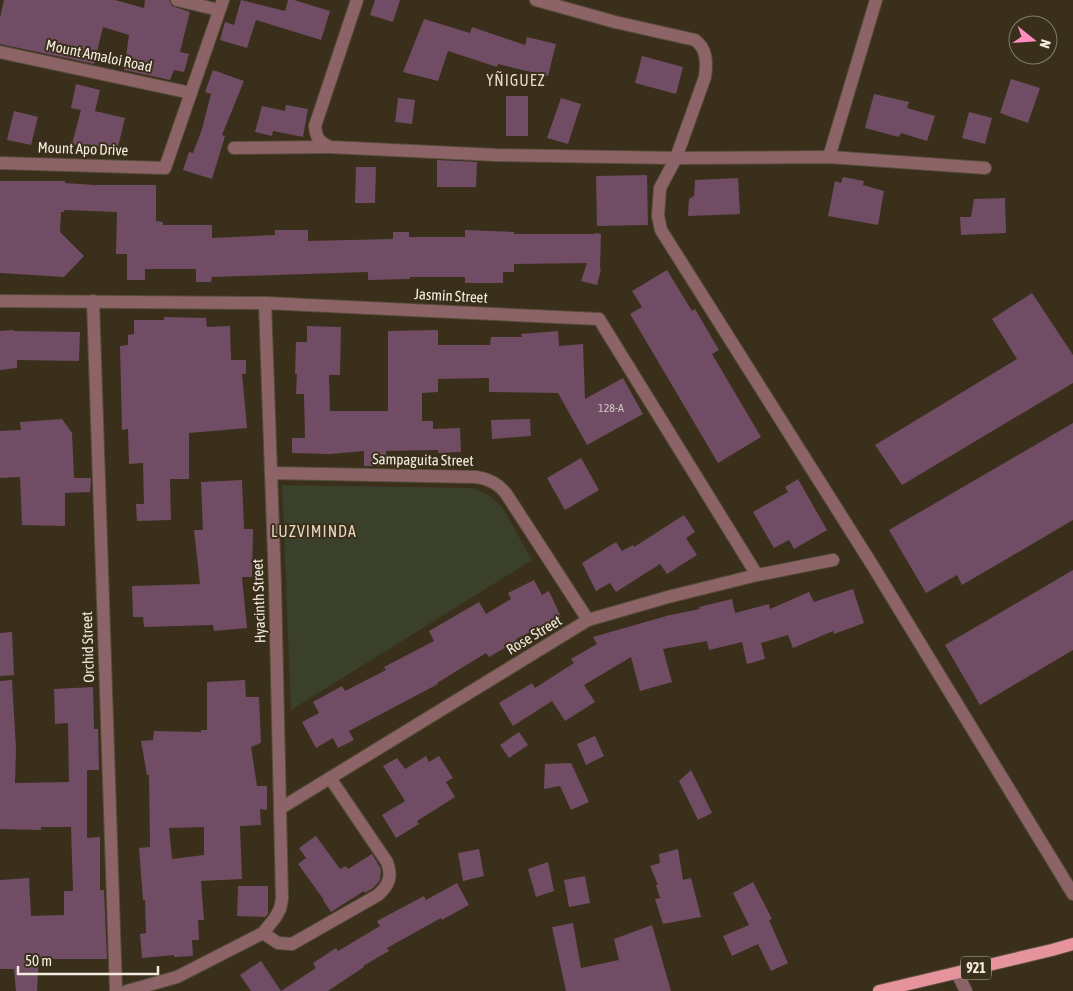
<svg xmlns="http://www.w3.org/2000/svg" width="1073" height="991" font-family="'Asap Condensed',sans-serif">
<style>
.green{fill:#3a4029}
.building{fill:#704d64;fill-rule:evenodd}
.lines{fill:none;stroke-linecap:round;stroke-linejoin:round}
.street-casing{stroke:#574d3a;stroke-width:14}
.primary-casing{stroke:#574d3a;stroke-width:14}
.street{stroke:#8c6367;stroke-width:12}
.primary{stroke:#e5939d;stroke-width:12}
.labels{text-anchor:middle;stroke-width:4;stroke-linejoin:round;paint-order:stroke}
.number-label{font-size:12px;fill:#d2c4c0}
.shield{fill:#3a2f1b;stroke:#bbb3a4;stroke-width:1}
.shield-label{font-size:14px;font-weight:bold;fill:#f2ebde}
.street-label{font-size:15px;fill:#f2ebde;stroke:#3a2f1b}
.neighbourhood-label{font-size:16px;letter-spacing:1px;fill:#e4d7be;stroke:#3a2f1b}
</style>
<rect width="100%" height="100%" fill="#3a2f1b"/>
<!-- green -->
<path class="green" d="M282,485L473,488L490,496L502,507L532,560L291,710Z"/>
<!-- building -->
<g class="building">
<path d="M4,0H115L144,8L145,0H169L172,6L190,12L180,52L189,54L184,72L174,70L170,80L124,70L129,35L103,27L94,64L0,44V18Z"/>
<path d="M241,0L285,11L288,0H294L330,11L321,40L256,20L247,48L220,40L225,22L234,25Z"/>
<path d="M375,0H400L393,22L370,15Z"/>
<path d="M424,19L470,33L472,27L525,45L527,37L556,44L548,76L498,64L497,67L448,51L438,81L403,72Z"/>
<path d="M642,56L683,67L676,94L635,83Z"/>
<path d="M213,70L244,81L222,135L225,136L212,179L183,170L189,152L193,153L202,129L211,94L205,92Z"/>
<path d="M1011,79L1040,88L1028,123L1000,113Z"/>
<path d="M76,84L100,90L95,111L125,118L117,151L87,144L86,148L72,144L81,110L71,108Z"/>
<path d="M874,94L909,102L907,108L935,116L927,141L901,133L899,137L865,128Z"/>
<rect x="506" y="96" width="22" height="40"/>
<path d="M398,98L415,100L412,124L395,122Z"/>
<path d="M561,98L581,104L568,144L547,138Z"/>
<path d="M286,105L308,109L303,137L273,131L272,136L255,132L262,106L285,111Z"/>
<path d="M14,111L38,117L31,145L7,140Z"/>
<path d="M969,112L992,118L985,144L962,138Z"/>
<path d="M437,160L477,162L476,187H437Z"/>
<path d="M356,167H376L375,203H355Z"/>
<path d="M647,175L648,225L597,226L596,176Z"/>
<path d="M843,177L864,181L863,185L884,191L878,225L828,216L835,181L841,183Z"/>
<path d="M738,178L740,214L688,216L689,199L694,196L695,180Z"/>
<path d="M0,181H65V183L94,185H156V221L163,222V225H212V238L275,235V230H308V241L393,239V232H409V237H465V230L514,232V234H595V233L601,234L600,269H601L597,285L581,281L587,263L514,264V272H503V283H465V277H410V279L368,280V272L212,277L211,282H196V269H145V280H127V254H116L117,212L64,210V212H61L60,232L84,256L64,277L0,273Z"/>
<path d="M1005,198L1006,233L961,235L960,217H971L974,199Z"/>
<path d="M667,270L692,311L695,309L719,350L712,354L761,437L718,463L630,314L642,307L632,291Z"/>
<path d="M1032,293L1073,355V383L902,485L875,445L1017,359L992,319Z"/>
<path d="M164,317L206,318L207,327L230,326L231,360H246V374H242L247,428L189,433V479H170L171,520L137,521L136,504H144L143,463L129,464L128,429L122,430L120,346L128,345V335L134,334V320H164Z"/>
<path d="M307,326L341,327L340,375H329L330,411H388V331L438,330V345H490L491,337H522L521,334L558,331L559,346L583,344L585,399L623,378L643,414L587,445L558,393L489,392V378L438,379V392L422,393V421H433V429L460,428L461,452L438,453V450L386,451L387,466H364V451L330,454L292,453V438H305L304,394H296L297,374H295L296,342H307Z"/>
<path d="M14,330V331L80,332L79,361L17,360V368L0,370V331Z"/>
<path d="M62,419L72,433L74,478H91L90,492L65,493V526L22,525L20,477L0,478V431L21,430L20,422Z"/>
<path d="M530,419L531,436L492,439L491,420Z"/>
<path d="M1073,423V520L962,585L957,575L926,593L889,530Z"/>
<path d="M581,458L599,490L565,510L547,478Z"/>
<path d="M798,479L827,530L794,549L789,540L774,548L753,512L788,492L785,487Z"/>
<path d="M242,480L244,529H253L252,577H242L247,628L214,631L213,625L144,627L143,617H133L132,586L200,584L194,530H203L201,482Z"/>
<path d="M684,515L695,532L686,538L697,555L667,574L660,564L616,592L610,583L596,591L582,563L616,542L622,551L633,545L634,547Z"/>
<path d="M1073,570V650L980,705L945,645Z"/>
<path d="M534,580L542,595L549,591L561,617L516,639L517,641L489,657L486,653L437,683L438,684L349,731L354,740L338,748L333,738L316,748L302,722L319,713L313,702L342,686L345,691L386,670L384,667L434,641L429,631L479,602L486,614L511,599L508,593Z"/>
<path d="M853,589L864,623L834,634L833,631L793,648L788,635L761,643L765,659L747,664L742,642L709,650L707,641L663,649L672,682L640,691L631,657L584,685L595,702L565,721L552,701L513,726L499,703L532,683L535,688L574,663L571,659L597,644L593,637L670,615L700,609L699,607L732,599L735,613L769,604L770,609L809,592L814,602Z"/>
<path d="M12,632L14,675L0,676V633Z"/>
<path d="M12,680L16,749L15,783L69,782L68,723L55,724L54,689L93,687L94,729H98L99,770H87V838L100,837V890H104L107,959H39L37,991H16L14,969H0V880L29,878L31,916L64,915V891H73L71,827H41V830L0,829V681Z"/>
<path d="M245,680L246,697H259L261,743L251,747L257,786H267V810L260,809L261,825L240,826L242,879L201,881L204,920H198L199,940H192L193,956L174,957V955L142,958L140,934L146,933L145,900H143L139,848L150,847L149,775H147L141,741L153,740L154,731L201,732V730H207V682ZM204,827V855L172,859L169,828Z"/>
<path d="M519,732L528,745L509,758L500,745Z"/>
<path d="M595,736L604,756L586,765L577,744Z"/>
<path d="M426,756L429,762L439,756L453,778L446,782L455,797L417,821L419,824L396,838L382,815L405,801L383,766L397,758L405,769Z"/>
<path d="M571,763L589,802L571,810L560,786L544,789L545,764Z"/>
<path d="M691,770L712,813L698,820L679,781Z"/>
<path d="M316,836L340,869L346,866L348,869L372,854L381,869L380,880L373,888L365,893L364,891L331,912L323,900H324L298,864L306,858L299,848Z"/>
<path d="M479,849L484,876L463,881L458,853Z"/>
<path d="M678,849L683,880L691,878L701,917L663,924L655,899L660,898L656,885H658L650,866L660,863L659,854Z"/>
<path d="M548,862L554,891L536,897L528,869Z"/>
<path d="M585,876L590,903L569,907L564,880Z"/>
<path d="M753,882L772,919L769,920L788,963L771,971L758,944L732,956L723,936L749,925L733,893Z"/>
<path d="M457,883L469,905L442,920L441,918L387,948L389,951L363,966L364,967L328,991H281L316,968L313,963L336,948L338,951L380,926L377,921L424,896L426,900Z"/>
<path d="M238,886H268V914L265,917L237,916Z"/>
<path d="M573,923L581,968L619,960L614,939L652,925L671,991H566L552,927Z"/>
<path d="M261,961L281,991H251L240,975Z"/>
</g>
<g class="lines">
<defs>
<g id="street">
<path d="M177,0L219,10"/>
<path d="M357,0L315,126C316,138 319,142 330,147L496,155L676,158L829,157L985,168"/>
<path d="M536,0L615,22L695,40C707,49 707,62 705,77L676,158L660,188L658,216L661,230L871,563L1073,894"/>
<path d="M0,52L191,93"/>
<path d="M234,148L330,147"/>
<path d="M829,157L876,0"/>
<path d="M0,163L165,168L223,0"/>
<path d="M0,301L265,303L599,319L757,575"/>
<path d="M93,301L116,991"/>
<path d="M271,473L476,477C490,479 499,484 507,495L588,620"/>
<path d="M281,808L588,620L668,597L757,575L833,560"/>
<path d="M263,933L278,943L292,944L378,895C390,884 392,876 387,862L330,778"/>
<path d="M957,973L966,991"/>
<path d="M127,991L177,977L263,933L275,918L280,909L282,899L275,585L265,303"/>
</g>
<path id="primary" d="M879,991L1052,950L1073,944"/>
</defs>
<!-- street casing -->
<use href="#street" class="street-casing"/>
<!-- primary casing -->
<use href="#primary" class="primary-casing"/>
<!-- street -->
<use href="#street" class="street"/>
<!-- primary -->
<use href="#primary" class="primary"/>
</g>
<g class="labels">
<!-- number labels -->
<g class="number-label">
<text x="611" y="412">128-A</text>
</g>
<!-- shield labels -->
<rect class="shield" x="961" y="956.5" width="30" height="23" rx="4"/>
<g class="shield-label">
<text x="976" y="973">921</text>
</g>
<!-- street labels -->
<g class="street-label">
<text transform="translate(99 56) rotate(12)" y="5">Mount Amaloi Road</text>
<text transform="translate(83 149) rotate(2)" y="5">Mount Apo Drive</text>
<text transform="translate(451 296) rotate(3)" y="5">Jasmin Street</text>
<text transform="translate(423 460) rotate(1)" y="5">Sampaguita Street</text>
<text transform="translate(259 601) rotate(-92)" y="5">Hyacinth Street</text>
<text transform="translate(534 635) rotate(-31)" y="5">Rose Street</text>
<text transform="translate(88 647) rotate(-92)" y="5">Orchid Street</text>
</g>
<!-- neighbourhood labels -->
<g class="neighbourhood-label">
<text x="516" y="86">YÑIGUEZ</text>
<text x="314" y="537">LUZVIMINDA</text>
</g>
</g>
<!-- north arrow -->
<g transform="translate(1033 40) rotate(107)"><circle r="24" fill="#3a2f1b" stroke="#847a69"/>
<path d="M0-4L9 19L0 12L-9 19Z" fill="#fd8ebe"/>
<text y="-8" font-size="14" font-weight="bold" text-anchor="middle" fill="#f2ebde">N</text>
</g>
<!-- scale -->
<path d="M18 966v8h140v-8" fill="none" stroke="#f2ebde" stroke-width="2.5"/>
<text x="25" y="966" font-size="15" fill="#f2ebde" stroke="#3a2f1b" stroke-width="4" paint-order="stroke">50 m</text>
</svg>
